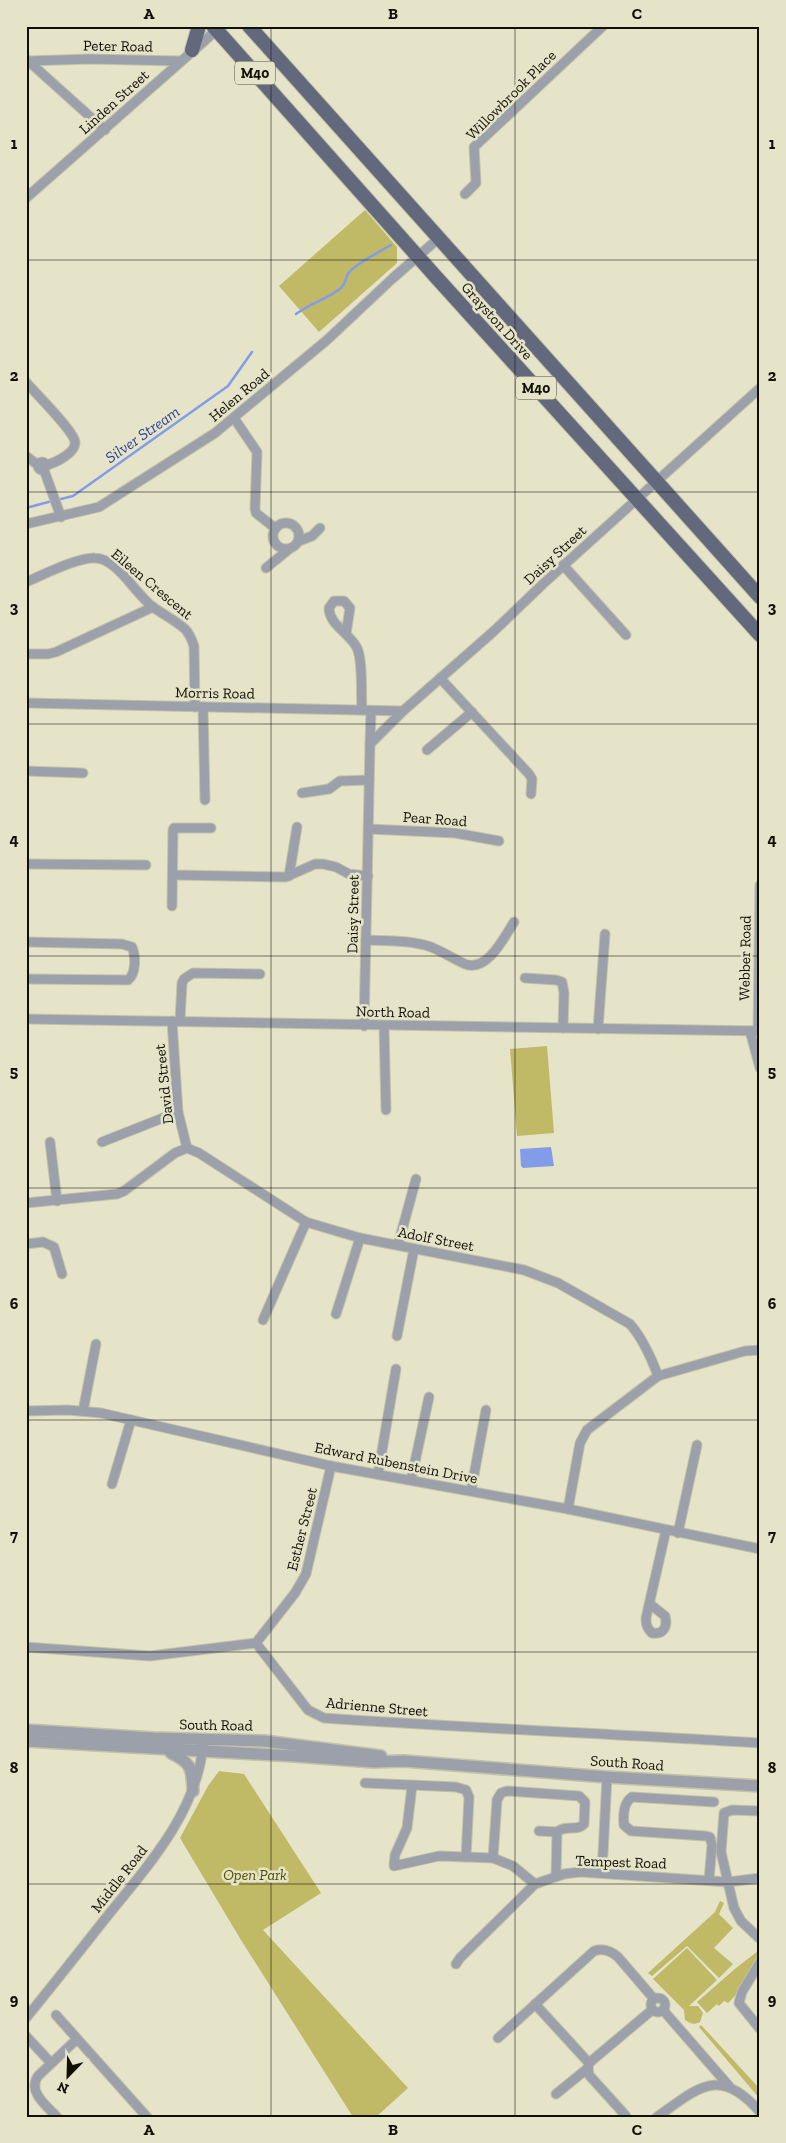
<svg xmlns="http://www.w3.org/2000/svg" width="786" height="2143" font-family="'Zilla Slab',serif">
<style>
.green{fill:#c0b966}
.water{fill:#839ce7}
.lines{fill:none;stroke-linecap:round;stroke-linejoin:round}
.stream{stroke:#839ce7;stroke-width:2.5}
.minor-casing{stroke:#c3c2a9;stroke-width:11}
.tertiary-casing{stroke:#c3c2a9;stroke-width:14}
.primary-casing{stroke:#c3c2a9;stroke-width:16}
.minor{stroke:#9ca0aa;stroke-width:9}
.tertiary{stroke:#9ca0aa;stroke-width:11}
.primary{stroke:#62697c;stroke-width:14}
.grid{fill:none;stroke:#111007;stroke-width:1;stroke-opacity:0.55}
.labels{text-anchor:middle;stroke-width:5;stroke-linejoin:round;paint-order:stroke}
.shield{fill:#e5e4c8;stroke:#515041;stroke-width:1}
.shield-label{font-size:14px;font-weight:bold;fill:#111007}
.street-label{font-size:15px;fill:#111007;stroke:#e5e4c8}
.park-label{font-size:15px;font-style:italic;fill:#504a00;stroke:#e5e4c8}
.water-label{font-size:16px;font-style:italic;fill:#2d4298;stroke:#e5e4c8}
.neatline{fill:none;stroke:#111007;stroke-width:2}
.grid-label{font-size:16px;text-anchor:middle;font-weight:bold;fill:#111007}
</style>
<rect width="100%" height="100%" fill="#e5e4c8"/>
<!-- green -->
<g class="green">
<path d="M365,210L397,247V263L319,332L279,286Z"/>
<path d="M547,1046L554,1133L517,1136L510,1049Z"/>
<path d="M219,1771L244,1774L321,1893L263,1930L408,2088L376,2117H353L241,1940L180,1838L208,1786Z"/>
<path d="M720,1901L724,1903L719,1914L733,1928L714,1948L733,1964L719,1978L687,1946L652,1976L648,1973L715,1912Z"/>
<path d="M687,1948L717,1980L689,2006H698L703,2013L700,2022C694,2025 691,2024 685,2020L684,2010L653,1979Z"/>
<path d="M758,1951L760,1955L735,1996L728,2003L724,2001L719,2006L717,2004L707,2013L697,2002L736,1968Z"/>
<path d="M701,2025L760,2089V2099L699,2027Z"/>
</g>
<!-- water -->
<path class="water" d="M551,1147L554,1166L523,1168L521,1166L520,1149Z"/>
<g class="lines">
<!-- stream -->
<g class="stream">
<path d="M296,314C310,303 328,299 341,288C346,283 345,279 348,274C353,265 381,251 391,245"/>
<path d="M57,500L73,496L228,386L252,352"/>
<path d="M26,508L52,501"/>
</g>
<defs>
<g id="minor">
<path d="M26,59L105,130"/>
<path d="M28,61L90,59L180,61"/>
<path d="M465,194L476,183L474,147L603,26"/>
<path d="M26,198L219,28"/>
<path d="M26,382C35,393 74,431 75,442C76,453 55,463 46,465"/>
<path d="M234,418L257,452L255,509L256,513L275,528"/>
<path d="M26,456L38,465"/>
<circle cx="42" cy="466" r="4"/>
<path d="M44,470L61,517"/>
<circle cx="286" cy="536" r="13"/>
<path d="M26,524L99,507L215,433L327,340L393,278L439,238"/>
<path d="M299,541L312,536L320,528"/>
<path d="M563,565L626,635"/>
<path d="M266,568L288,550"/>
<path d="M26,582C43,575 78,557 95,558C117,558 136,595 153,607C164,615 175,620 185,629C190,634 192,640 194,646L195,707"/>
<path d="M346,634L350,608L344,601H334L329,608C329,625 350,633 357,648C363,660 361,695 362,710"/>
<path d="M26,654H48L56,652L153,607"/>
<path d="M440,678L529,774L532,779L531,794"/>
<path d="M26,703L403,711"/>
<path d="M203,707L205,800"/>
<path d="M370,744L371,711"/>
<path d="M427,750L472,712"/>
<path d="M26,771L83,773"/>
<path d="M302,793L329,789L340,781L369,780"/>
<path d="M369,829L455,833L499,841"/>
<path d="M26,864L146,865"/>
<path d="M173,875L286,877L315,864H323L336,867L349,874L368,876"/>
<path d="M289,876L297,827"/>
<path d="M172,906L173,830L174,828H211"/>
<path d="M366,940C388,941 410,940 431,947C443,952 454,959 465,964C487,973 505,936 514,922"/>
<path d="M26,942L122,944L132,947C136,956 136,974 128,980L26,979"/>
<path d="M525,978L556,980L562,982L564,993L563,1028"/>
<path d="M26,1019L760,1031"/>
<path d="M180,1021L182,983L184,979L193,973L260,974"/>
<path d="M364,1026L370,744L403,711L494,631L543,584L760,388"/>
<path d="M384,1026L386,1110"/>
<path d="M598,1029L605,934"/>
<path d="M750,1031L760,1068"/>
<path d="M758,1031L760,885"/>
<path d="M50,1142L57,1201"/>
<path d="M102,1142L178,1112"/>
<path d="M187,1148L199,1153L306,1222L360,1238L524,1270L558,1283L630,1324C643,1339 651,1357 658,1376"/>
<path d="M26,1203L117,1194L124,1191L175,1153L187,1148L178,1112L172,1021"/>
<path d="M26,1244L43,1242L54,1247L62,1274"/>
<path d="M398,1245L416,1179"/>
<path d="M336,1314L360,1238"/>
<path d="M263,1320L306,1222"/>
<path d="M397,1336L414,1249"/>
<path d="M26,1411L68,1410L101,1413L331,1466L568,1509L760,1549"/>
<path d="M83,1411L96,1344"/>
<path d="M378,1474L396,1369"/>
<path d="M411,1480L429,1397"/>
<path d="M112,1484L131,1420"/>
<path d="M471,1491L486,1410"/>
<path d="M568,1509L580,1443L587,1430L658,1376L745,1351L760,1350"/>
<path d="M678,1533L697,1445"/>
<path d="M650,1604L665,1616C668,1627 663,1635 652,1633C647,1628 646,1625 646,1618L666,1530"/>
<path d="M256,1643L308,1710L324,1718C469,1728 615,1734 760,1743"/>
<path d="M256,1643L295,1593L306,1574L331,1466"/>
<path d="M26,1647L150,1656L256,1643"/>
<path d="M365,1783L456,1787L466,1790L469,1797L466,1857"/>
<path d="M412,1786L407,1828L395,1855L394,1866L439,1856L493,1858L513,1866L535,1884"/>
<path d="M760,1811L732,1810L724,1813L721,1852L734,1908L741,1921L760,1939"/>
<path d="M539,1831L557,1832"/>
<path d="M493,1858L497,1800L501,1793L507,1791L579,1796L585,1802L584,1824C577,1832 566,1824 557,1832L556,1876"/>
<path d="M602,1873L607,1777"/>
<path d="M709,1880L712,1845L710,1837L706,1836L631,1831L624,1825C623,1815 623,1803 632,1797L714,1802"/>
<path d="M760,1962L742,1992L739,2003L760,2029"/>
<path d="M456,1964L460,1958L535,1884L564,1874L580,1872L728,1882L760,1878"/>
<circle cx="658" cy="2005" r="7"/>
<path d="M535,2004L589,2063L588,2068L589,2075L626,2116"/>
<path d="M663,2010L729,2086"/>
<path d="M56,2015L147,2117"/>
<path d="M26,2018C53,1985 79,1952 105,1919C146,1868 197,1813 203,1745"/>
<path d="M26,2036L51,2063"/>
<path d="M498,2038L594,1951C603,1948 611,1951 618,1957L654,1999"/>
<path d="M589,2063L652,2010"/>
<path d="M556,2094L588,2068"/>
<path d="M57,2117C47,2106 27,2092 38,2076L77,2039"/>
<path d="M657,2117C698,2088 719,2065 760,2112"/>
</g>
<g id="tertiary">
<path d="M26,1730L153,1738L264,1741L381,1756"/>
<path d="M26,1741L294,1756L373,1762L404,1761L607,1777L760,1786"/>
<path d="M171,1753C192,1763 192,1769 193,1791"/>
</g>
<g id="primary">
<path d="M213,26L436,277L760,635"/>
<path d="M249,26L760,597"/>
<path d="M192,50L199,26"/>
</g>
</defs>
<!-- minor casing -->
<use href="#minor" class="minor-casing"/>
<!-- tertiary casing -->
<use href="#tertiary" class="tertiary-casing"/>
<!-- primary casing -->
<use href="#primary" class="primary-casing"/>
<!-- minor -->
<use href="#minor" class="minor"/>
<!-- tertiary -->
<use href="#tertiary" class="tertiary"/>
<!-- primary -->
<use href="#primary" class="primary"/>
</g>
<!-- grid -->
<path class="grid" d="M271,26V2117M515,26V2117M26,260H760M26,492H760M26,724H760M26,956H760M26,1188H760M26,1420H760M26,1652H760M26,1884H760"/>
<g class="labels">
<!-- shield labels -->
<g class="shield">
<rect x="235" y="61.5" width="40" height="23" rx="4"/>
<rect x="516" y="376.5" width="40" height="23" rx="4"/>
</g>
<g class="shield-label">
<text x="255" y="78">M40</text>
<text x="536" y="393">M40</text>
</g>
<!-- street labels -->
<g class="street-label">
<text transform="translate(118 46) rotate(1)" y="5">Peter Road</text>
<text transform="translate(511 95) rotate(-45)" y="5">Willowbrook Place</text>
<text transform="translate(114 102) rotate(-42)" y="5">Linden Street</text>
<text transform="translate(497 321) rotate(48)" y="5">Grayston Drive</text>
<text transform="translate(239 395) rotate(-40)" y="5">Helen Road</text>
<text transform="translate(555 555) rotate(-43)" y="5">Daisy Street</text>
<text transform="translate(152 584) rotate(40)" y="5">Eileen Crescent</text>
<text transform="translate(215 693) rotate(1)" y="5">Morris Road</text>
<text transform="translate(435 819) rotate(4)" y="5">Pear Road</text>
<text transform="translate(353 914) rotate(-89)" y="5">Daisy Street</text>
<text transform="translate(745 958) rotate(-89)" y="5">Webber Road</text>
<text transform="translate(393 1012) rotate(1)" y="5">North Road</text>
<text transform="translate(164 1084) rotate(-96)" y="5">David Street</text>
<text transform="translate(436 1239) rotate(11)" y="5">Adolf Street</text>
<text transform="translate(396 1463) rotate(11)" y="5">Edward Rubenstein Drive</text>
<text transform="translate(302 1529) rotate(-76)" y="5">Esther Street</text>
<text transform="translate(377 1707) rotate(5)" y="5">Adrienne Street</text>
<text transform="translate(216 1725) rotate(1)" y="5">South Road</text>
<text transform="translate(627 1763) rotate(4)" y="5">South Road</text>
<text transform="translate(621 1862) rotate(2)" y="5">Tempest Road</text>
<text transform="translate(119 1879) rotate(-52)" y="5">Middle Road</text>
</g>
<!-- park labels -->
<g class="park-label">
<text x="255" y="1880">Open Park</text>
</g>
<!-- water labels -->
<g class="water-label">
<text transform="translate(142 434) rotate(-35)" y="6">Silver Stream</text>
</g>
</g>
<!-- border -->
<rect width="786" height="2143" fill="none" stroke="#e5e4c8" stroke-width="55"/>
<!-- north arrow -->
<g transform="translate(68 2076) rotate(203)" stroke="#e5e4c8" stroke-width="4" paint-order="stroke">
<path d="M0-4L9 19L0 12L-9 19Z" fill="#111007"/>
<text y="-8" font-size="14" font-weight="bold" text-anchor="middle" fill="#111007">N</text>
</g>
<rect x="28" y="28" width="730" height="2088" class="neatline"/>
<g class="grid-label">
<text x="149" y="19">A</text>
<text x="393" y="19">B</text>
<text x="637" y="19">C</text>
<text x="14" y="149">1</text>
<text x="772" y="149">1</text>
<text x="14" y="381">2</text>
<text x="772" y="381">2</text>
<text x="14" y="613">3</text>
<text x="772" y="613">3</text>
<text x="14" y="845">4</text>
<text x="772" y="845">4</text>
<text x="14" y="1077">5</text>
<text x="772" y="1077">5</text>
<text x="14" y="1309">6</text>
<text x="772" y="1309">6</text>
<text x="14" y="1541">7</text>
<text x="772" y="1541">7</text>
<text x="14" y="1773">8</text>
<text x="772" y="1773">8</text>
<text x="14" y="2005">9</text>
<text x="772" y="2005">9</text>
<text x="149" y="2135">A</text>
<text x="393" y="2135">B</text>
<text x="637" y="2135">C</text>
</g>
</svg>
